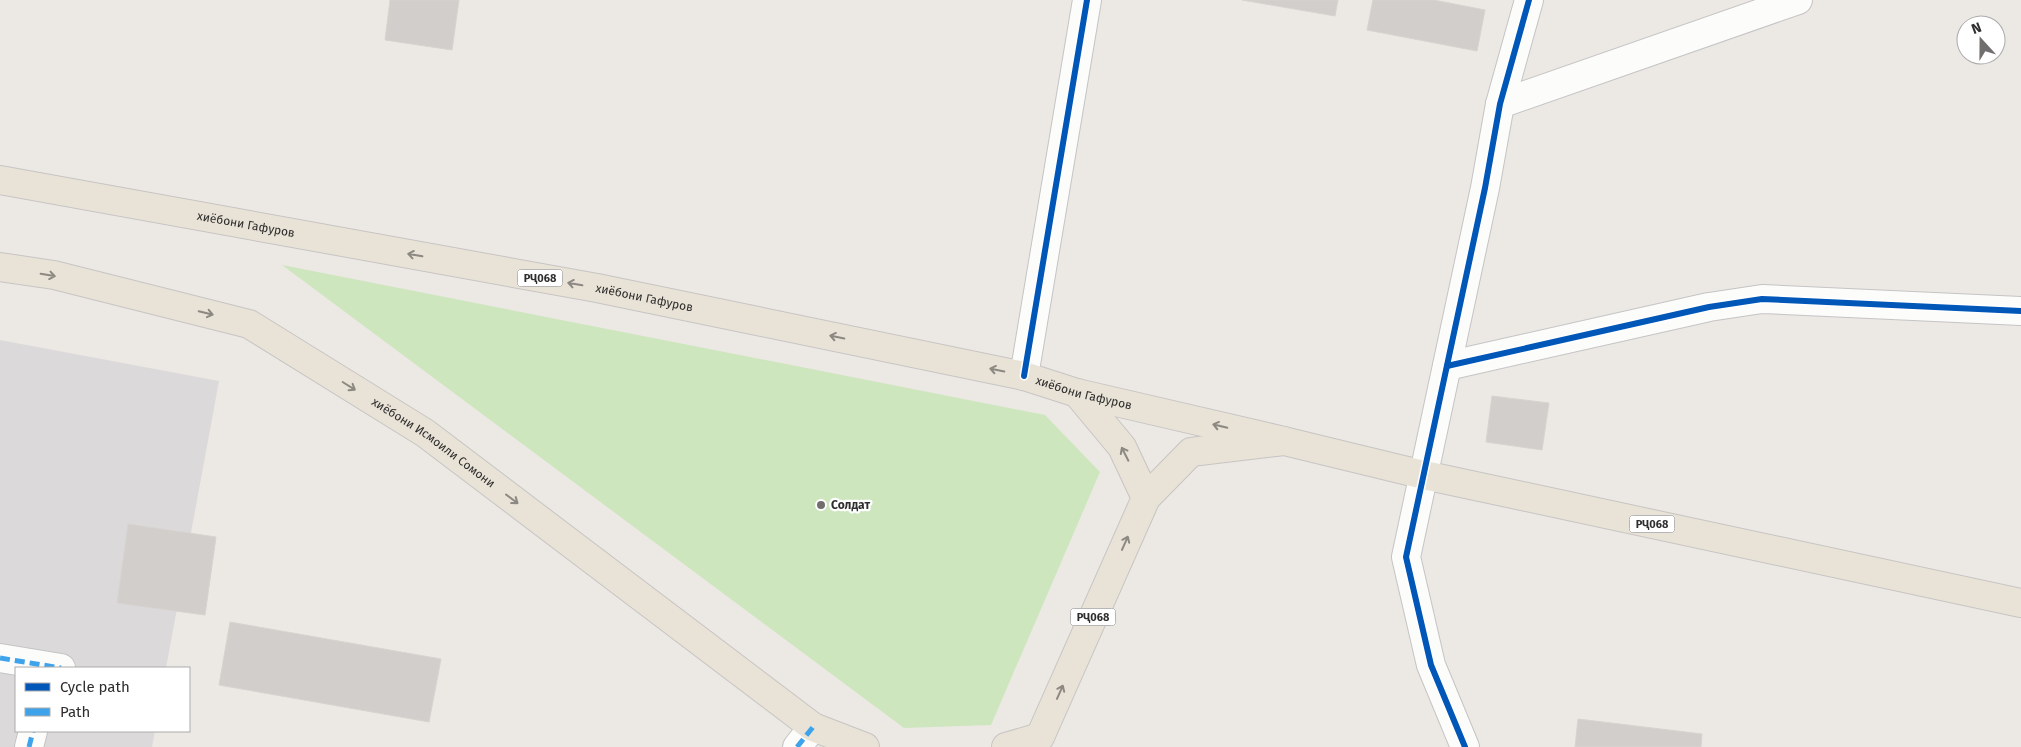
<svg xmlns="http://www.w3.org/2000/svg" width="2021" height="747" font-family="'Fira Sans',sans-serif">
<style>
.industrial{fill:#dcd9db}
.green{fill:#cee6be}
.building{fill:#d1cecb;stroke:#d7d4d0}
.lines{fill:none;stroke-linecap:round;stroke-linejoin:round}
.minor-casing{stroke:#c5c4c5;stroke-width:30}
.trunk-casing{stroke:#c6c5c4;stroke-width:30}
.minor{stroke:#fcfcfb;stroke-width:28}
.trunk{stroke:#e9e2d6;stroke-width:28}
.quiet{stroke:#3ea3eb;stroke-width:5;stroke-dasharray:10 5;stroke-linecap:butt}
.cycleway-casing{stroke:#fff;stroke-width:9}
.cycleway{stroke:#0057b8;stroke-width:6}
.oneway{stroke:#8c8882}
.poi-dot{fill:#706f6e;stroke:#fff;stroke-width:2}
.labels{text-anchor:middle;stroke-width:4.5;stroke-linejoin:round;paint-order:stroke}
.shield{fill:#fff;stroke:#6d6d6d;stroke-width:1}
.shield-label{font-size:11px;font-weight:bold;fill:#2e2e2e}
.street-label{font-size:12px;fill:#2e2e2e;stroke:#fff}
.poi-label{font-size:12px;font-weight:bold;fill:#2e2e2e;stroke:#fff;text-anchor:start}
</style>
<rect width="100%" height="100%" fill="#ece8e4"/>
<!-- industrial -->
<path class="industrial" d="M0,340L219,381L166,668H16V731H155L152,747H0Z"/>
<!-- green -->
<path class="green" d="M282,265L1045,415L1100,472L991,725L904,728Z"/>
<!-- building -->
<g class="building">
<path d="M390,0H459L452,50L385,40Z"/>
<path d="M1242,0H1338L1335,16Z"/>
<path d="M1373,0H1434L1485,10L1477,51L1367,30Z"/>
<path d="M1492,396L1549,403L1542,450L1486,442Z"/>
<path d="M128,524L216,537L205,615L117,603Z"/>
<path d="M230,622L441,659L429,722L219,685Z"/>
<path d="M1578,719L1702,734L1701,747H1575Z"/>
</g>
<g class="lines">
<defs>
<g id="minor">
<path d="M1500,104L1798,0"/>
<path d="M1447,366L1709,307L1762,299L2021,311"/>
<path d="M1024,376L1087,0"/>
<path d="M0,658L61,668"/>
<path d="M29,747L33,731"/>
<path d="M797,747L813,727"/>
<path d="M1465,747L1431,665L1406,557L1485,188L1500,104L1529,0"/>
</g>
<g id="trunk">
<path id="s1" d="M0,180L597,288L1024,376L1077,393L1284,441"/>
<path id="s2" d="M0,267L54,275L249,324L425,433L813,727L865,747"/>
<path d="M1077,393L1122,447L1146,498"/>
<path d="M1006,747L1040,737L1146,498L1191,452L1284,441L1424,475L2021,603"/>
</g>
</defs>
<!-- minor casing -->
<use href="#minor" class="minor-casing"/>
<!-- trunk casing -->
<use href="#trunk" class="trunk-casing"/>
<!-- minor -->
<use href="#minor" class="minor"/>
<!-- trunk -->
<use href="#trunk" class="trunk"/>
<!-- quiet -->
<g class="quiet">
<path d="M0,658L61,668"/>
<path d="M29,747L33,731"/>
<path d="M797,747L813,727"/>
</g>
<defs>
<g id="cycleway">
<path d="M1447,366L1709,307L1762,299L2021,311"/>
<path d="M1024,376L1087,0"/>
<path d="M1465,747L1431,665L1406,557L1485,188L1500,104L1529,0"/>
</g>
</defs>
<!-- cycleway casing -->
<use href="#cycleway" class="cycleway-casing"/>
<!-- cycleway -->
<use href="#cycleway" class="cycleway"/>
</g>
<!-- one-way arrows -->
<defs><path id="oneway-shaft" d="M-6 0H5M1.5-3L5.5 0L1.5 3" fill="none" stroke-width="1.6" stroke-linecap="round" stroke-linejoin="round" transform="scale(1.25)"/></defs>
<g class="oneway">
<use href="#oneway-shaft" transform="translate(415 255) rotate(-170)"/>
<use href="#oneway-shaft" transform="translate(48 275) rotate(10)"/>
<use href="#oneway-shaft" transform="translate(575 284) rotate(-170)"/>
<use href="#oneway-shaft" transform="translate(206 313) rotate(14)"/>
<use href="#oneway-shaft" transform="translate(837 337) rotate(-168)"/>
<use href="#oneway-shaft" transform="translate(997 370) rotate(-168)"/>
<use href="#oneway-shaft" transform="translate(349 386) rotate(32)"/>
<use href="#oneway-shaft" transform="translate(1220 426) rotate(-167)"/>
<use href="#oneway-shaft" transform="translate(1125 454) rotate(-117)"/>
<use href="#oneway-shaft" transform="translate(512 499) rotate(37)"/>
<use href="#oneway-shaft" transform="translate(1125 543) rotate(-66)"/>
<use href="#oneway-shaft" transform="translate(1060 692) rotate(-66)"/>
</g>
<!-- markers -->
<circle class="poi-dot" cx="821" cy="505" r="5"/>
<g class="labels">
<!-- shield labels -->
<g class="shield">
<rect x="517.5" y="269.5" width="45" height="17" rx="4"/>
<rect x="1629.5" y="515.5" width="45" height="17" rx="4"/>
<rect x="1070.5" y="608.5" width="45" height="17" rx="4"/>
</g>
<g class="shield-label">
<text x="540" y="282">РҶ068</text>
<text x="1652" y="528">РҶ068</text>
<text x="1093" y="621">РҶ068</text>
</g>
<!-- street labels -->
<g class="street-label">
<text dy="4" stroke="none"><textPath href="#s1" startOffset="250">хиёбони Гафуров</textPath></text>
<text dy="4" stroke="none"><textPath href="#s1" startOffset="655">хиёбони Гафуров</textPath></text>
<text dy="4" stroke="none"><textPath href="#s1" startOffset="1105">хиёбони Гафуров</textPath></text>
<text dy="4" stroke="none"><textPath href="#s2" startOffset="475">хиёбони Исмоили Сомони</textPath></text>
</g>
<!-- poi labels -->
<g class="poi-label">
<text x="831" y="509">Солдат</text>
</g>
</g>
<!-- legend -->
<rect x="15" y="667" width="175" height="65" fill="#ffffff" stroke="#ababab"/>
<rect x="25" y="683" width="25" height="8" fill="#0057b8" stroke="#ababab"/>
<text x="60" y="692" font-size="15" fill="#2e2e2e">Cycle path</text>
<rect x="25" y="708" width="25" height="8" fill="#3ea3eb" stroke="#ababab"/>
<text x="60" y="717" font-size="15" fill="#2e2e2e">Path</text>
<!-- north arrow -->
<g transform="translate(1981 40) rotate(339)"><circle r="24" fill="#ffffff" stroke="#ababab"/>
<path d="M0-4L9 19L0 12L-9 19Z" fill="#706f6e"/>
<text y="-8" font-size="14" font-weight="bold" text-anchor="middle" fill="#2e2e2e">N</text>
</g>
</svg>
